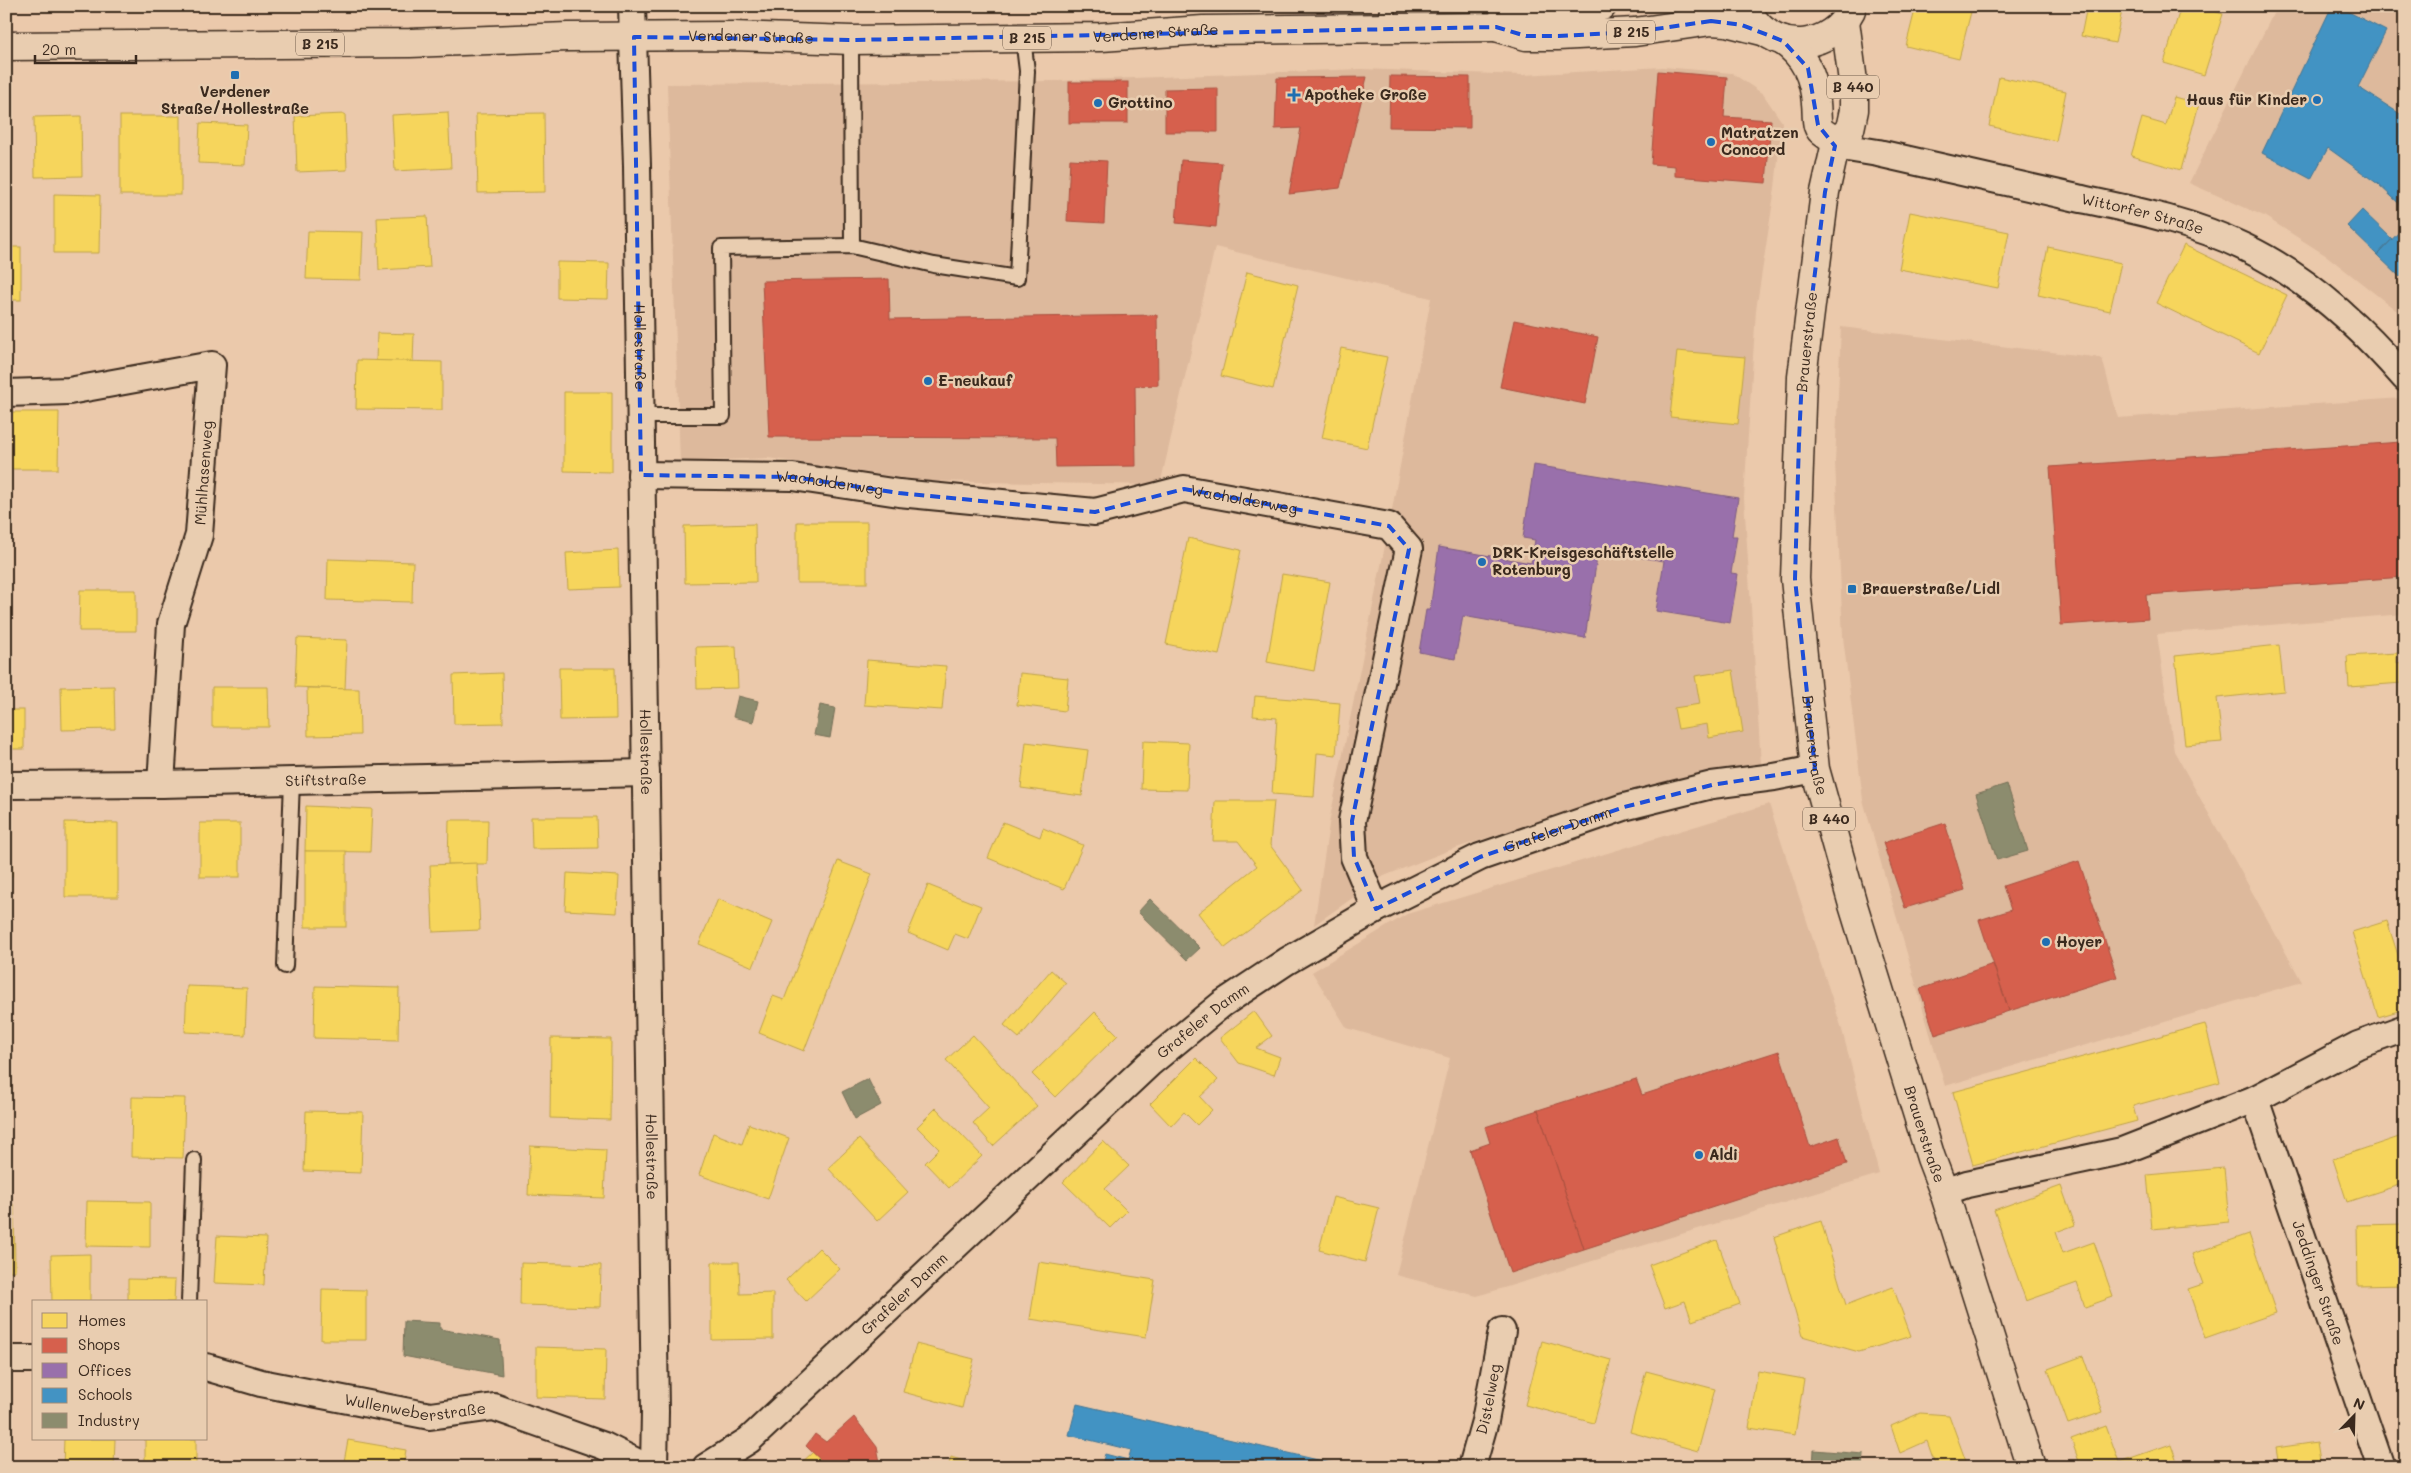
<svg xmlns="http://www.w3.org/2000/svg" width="2411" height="1473" font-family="Mali,sans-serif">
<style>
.built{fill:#ddb99c}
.homes{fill:#f6d55c;stroke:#bea249}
.shops{fill:#d6604d;stroke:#a8503f}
.offices{fill:#9970ab;stroke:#7d5b81}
.schools{fill:#4393c3;stroke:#417492}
.industry{fill:#8c8c6e;stroke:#746f56}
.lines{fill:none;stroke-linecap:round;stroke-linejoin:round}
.service-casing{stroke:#3b2a1e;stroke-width:18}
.minor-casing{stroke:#3b2a1e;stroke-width:30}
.primary-casing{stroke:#3b2a1e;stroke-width:31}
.service{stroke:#e9cdb0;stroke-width:14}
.minor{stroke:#e9cdb0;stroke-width:26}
.primary{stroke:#e9cdb0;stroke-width:28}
.marked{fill:none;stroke:#1d4ed8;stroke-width:4;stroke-dasharray:10 6;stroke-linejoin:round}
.poi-dot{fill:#1f6fb2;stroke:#e9cdb0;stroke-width:2}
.labels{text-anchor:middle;stroke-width:5;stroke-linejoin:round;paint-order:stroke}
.shield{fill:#e9cdb0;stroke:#6f5b4a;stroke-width:1}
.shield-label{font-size:14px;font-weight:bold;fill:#3b2a1e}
.street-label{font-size:15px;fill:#3b2a1e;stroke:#e9cdb0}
.poi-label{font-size:15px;font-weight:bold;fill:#3b2a1e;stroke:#e9cdb0;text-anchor:start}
</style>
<rect width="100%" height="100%" fill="#ebc9ab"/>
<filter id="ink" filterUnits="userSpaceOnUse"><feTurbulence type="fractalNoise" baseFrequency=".02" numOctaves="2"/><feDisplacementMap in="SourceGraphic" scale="10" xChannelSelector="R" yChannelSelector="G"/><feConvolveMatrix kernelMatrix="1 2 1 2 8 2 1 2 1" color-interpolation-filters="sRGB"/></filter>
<g filter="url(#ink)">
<!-- built -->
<g class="built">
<path d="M2277,6H2392L2405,17V303L2397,311L2327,256L2264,216L2189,183Z"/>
<path d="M1663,67L1732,73L1763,94L1782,122L1775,188L1756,310L1744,498L1761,764L1601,801L1450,850L1384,876L1314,925L1330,818L1389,526L1431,298L1215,247L1160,485L923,481L768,458L680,462L667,84L1059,81L1361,69L1523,75Z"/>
<path d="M1841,327L2102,358L2118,418L2402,398L2405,402V614L2157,634L2174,751L2302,982L1945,1086L1863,800L1843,637L1835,462Z"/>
<path d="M1769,804L1841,1026L1879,1174L1477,1296L1396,1275L1450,1058L1347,1028L1312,972L1407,914Z"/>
</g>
<!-- homes -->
<g class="homes">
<path d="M1916,6H1964L1972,8L1959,59L1906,46Z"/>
<path d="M2087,6H2123L2115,43L2081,36Z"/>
<path d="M2181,6H2197L2223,14L2204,75L2164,63Z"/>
<path d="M1999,77L2066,91L2056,141L1989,126Z"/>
<path d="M2174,97L2199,104L2181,170L2131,156L2142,118L2166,125Z"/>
<path d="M6,105L9,162L6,163Z"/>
<path d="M448,112L451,168L395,171L392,115Z"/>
<path d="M544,113L545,192L478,193L476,114Z"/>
<path d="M345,114L347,170L297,172L295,116Z"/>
<path d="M81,116L82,176L35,177L34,117Z"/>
<rect x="120" y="116" width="61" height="79"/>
<path d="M200,123L247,125L245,165L198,163Z"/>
<path d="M54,194L100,195L99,253H54Z"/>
<path d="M1910,212L2009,232L1998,288L1899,269Z"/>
<path d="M427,216L430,267L379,270L377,218Z"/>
<path d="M308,231L363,232L361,280L306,279Z"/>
<path d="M2184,245L2287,295L2259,353L2156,303Z"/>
<rect x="6" y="247" width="15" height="53"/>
<path d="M2048,247L2121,263L2110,311L2038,295Z"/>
<path d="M557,262L609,263L608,299L557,298Z"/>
<path d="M1247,272L1298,285L1273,389L1221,376Z"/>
<path d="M377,333L414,334L413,362L376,361Z"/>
<path d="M1341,348L1387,357L1367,448L1322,438Z"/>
<path d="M1677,351L1745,357L1738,424L1670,417Z"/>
<path d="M357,360L442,362V410L356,409Z"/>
<path d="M564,392H612V472L564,471Z"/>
<path d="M7,412H59L58,469H7Z"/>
<rect x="797" y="522" width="70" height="61"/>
<path d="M755,524L756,582L685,583L684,526Z"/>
<path d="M1188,538L1241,550L1219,655L1166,644Z"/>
<path d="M618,550L619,587L568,589L566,553Z"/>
<path d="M328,559L413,562L412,602L327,600Z"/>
<path d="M1282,574L1330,582L1314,671L1267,662Z"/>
<path d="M80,590H136V631H79Z"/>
<path d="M297,638L347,640L345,689L295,687Z"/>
<path d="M2279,645L2284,691L2217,698L2222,742L2185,745L2175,656Z"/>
<path d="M736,646L738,688L697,689L696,647Z"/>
<path d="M2397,653V663L2405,662V694H2403L2402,683L2349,687L2347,656Z"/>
<path d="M867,660L946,666L942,710L864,705Z"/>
<path d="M559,668H615L616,719L560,720Z"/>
<path d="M1733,670L1743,732L1709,738L1707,724L1678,729L1674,708L1700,704L1695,676Z"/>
<path d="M502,673L503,723L454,724L453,675Z"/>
<path d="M1020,673L1068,678L1065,711L1017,705Z"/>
<path d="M114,686L115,729L62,730L61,687Z"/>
<path d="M212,687H268L269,727H212Z"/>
<path d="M307,688L359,689L360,735L308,736Z"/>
<path d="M1255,696L1340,703L1336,755L1317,753L1314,797L1272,794L1277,718L1253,716Z"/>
<rect x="6" y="710" width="18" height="39"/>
<path d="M1143,741L1189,743L1187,790L1141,789Z"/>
<path d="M1026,742L1088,750L1082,796L1021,788Z"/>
<path d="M1215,801H1274L1270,845L1303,890L1225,948L1198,913L1257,866L1238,841H1213Z"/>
<path d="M306,806L372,809L370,852L305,851Z"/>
<path d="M531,817H597L598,848L532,849Z"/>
<path d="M449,820H488L487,864H448Z"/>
<path d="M65,822L118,823V897H65Z"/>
<path d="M1003,822L1040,837L1043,828L1083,845L1064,889L988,858Z"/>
<rect x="200" y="823" width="40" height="54"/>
<rect x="6" y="832" width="6" height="44"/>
<rect x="305" y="851" width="41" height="76"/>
<path d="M838,861L872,874L804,1051L759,1033L773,996L784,1000Z"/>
<path d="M477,863L480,930L433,932L430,865Z"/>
<path d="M567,873L619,876L617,913L565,910Z"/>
<path d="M928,885L981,906L968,939L955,934L948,950L908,933Z"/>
<path d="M718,899L772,922L753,967L699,944Z"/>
<path d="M2387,921L2405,977V1009L2378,1017L2352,932Z"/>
<path d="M1051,970L1066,983L1019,1038L1004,1025Z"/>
<path d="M187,986L247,988L245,1035L185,1032Z"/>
<path d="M315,986L399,988L398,1040L314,1038Z"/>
<path d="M1254,1011L1272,1036L1256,1048L1280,1057L1274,1075L1239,1063L1220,1038Z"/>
<path d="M1095,1012L1118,1035L1055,1097L1032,1074Z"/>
<path d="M2205,1024L2220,1082L2133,1106L2137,1121L1973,1165L1953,1092Z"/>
<path d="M973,1035L1037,1106L993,1146L973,1123L989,1108L946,1060Z"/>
<path d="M551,1038L611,1039L610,1120L550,1118Z"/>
<path d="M1196,1058L1218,1080L1200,1097L1212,1110L1197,1125L1184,1112L1171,1126L1150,1104Z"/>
<path d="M132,1097L185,1098L183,1158L131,1157Z"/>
<path d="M936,1108L982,1156L949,1188L925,1163L939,1149L917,1127Z"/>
<path d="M306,1111L363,1112L361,1173L304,1171Z"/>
<path d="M749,1124L789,1138L768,1199L699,1175L713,1133L742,1144Z"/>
<path d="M2405,1135V1183L2347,1202L2333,1159Z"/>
<path d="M859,1139L908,1192L877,1221L828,1168Z"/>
<path d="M1103,1141L1129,1166L1105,1189L1127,1211L1110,1228L1063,1182Z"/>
<path d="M530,1146L606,1150L604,1198L528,1195Z"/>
<path d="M2224,1168L2229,1222L2152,1229L2147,1175Z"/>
<path d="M2061,1186L2075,1225L2056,1232L2063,1253L2094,1242L2113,1297L2085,1307L2077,1283L2026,1301L1994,1210Z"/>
<path d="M1333,1197L1379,1208L1365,1262L1319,1250Z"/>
<path d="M87,1201L150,1202V1247L86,1246Z"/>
<path d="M6,1205H14L15,1271H6Z"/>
<path d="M1821,1221L1846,1305L1893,1287L1911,1336L1859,1352L1802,1336L1774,1237Z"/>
<path d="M2405,1224V1285L2358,1286L2357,1225Z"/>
<path d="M2249,1234L2276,1313L2205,1338L2188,1289L2203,1284L2192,1254Z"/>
<path d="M217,1236L266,1238L264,1285L214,1283Z"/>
<path d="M1717,1240L1740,1304L1692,1321L1685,1301L1665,1308L1649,1265Z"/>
<path d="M819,1248L840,1269L806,1301L786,1280Z"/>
<path d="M90,1254V1302H52L51,1255Z"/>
<path d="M712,1262H739L740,1294L773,1293V1339L712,1340Z"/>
<path d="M1039,1262L1155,1280L1146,1337L1030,1319Z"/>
<path d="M521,1263L601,1265L600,1307L520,1305Z"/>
<path d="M128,1279L175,1280L174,1302H128Z"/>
<path d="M322,1289L366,1290V1340H321Z"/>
<path d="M1542,1341L1611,1360L1594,1423L1525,1405Z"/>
<path d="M916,1344L974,1359L962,1408L903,1392Z"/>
<path d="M536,1347L606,1349L605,1399L536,1397Z"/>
<rect x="2404" y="1355" width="1" height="59"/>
<path d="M2083,1356L2103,1412L2068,1424L2048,1369Z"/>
<path d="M1646,1371L1715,1389L1698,1451L1630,1432Z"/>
<path d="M1758,1371L1804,1379L1795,1435L1749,1428Z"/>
<path d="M7,1413L8,1466H6V1413Z"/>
<path d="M1920,1413L1949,1415L1968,1467H1936L1927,1441L1900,1453L1891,1426Z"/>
<path d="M2106,1426L2119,1462L2171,1444L2179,1467H2081L2071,1439Z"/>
<path d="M64,1439H115L114,1467H63Z"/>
<rect x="145" y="1439" width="51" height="28"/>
<path d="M348,1440L406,1450L403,1467H343Z"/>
<path d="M2317,1442L2321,1467H2279L2276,1448Z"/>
<path d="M813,1452L828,1467H797Z"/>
<path d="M951,1457L980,1466V1467H948Z"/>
</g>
<!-- shops -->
<g class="shops">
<path d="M1658,71L1727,77L1724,117L1771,120L1766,183L1675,176V166L1651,164Z"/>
<path d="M1390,76L1470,77V128L1389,127Z"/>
<path d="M1367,77L1340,188L1289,194L1301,128L1275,129L1277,78Z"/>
<rect x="1069" y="82" width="59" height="41"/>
<path d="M1218,88V132H1165V89Z"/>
<path d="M1070,159L1107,161L1104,223L1067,221Z"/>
<path d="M1181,160L1222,163L1216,227L1176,223Z"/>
<path d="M889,279L890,319L1157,315L1158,385L1135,386L1136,466L1056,467L1055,438L769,437L762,281Z"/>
<path d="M1514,320L1598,337L1585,404L1500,387Z"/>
<path d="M2401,442L2405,498V577L2146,595L2148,619L2061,625L2050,467Z"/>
<path d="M1945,823L1965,890L1905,908L1883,843Z"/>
<path d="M2079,861L2117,977L2009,1011L1979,920L2011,910L2003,886Z"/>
<path d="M1993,964L2009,1011L1935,1035L1920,989Z"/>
<path d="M1779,1051L1810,1147L1839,1137L1847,1164L1584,1249L1538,1110L1636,1079L1642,1095Z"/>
<path d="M1538,1110L1584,1249L1510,1273L1470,1150L1490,1143L1485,1127Z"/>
<path d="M854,1417L877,1447L881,1467H828L806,1446L815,1434L826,1442Z"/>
</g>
<!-- offices -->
<path class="offices" d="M1534,465L1738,498L1732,536H1737L1731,573L1738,574L1730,623L1656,611L1664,561L1598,551L1585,638L1463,616L1455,659L1419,652L1426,610H1430L1439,547L1531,563L1535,540L1523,538Z"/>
<!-- schools -->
<g class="schools">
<path d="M2332,6H2337L2386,31L2358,87L2405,117V209L2378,184L2328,148L2311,179L2262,153Z"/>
<path d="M2362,210L2392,239L2377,255L2347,226Z"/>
<path d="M2405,226V272L2400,277L2377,255Z"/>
<path d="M1077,1404L1348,1467H1101L1105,1454L1128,1460L1131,1450L1069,1435Z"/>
</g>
<!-- industry -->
<g class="industry">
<path d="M738,696L758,701L753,722L733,717Z"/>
<path d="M820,705L835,708L830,738L814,735Z"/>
<path d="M2007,784L2028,851L1997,860L1976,794Z"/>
<path d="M1150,899L1200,948L1187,960L1138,912Z"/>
<path d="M868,1079L881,1105L855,1119L842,1092Z"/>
<path d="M404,1321L440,1323V1329L500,1340L502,1375L403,1356Z"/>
<path d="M1814,1450L1864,1454L1863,1467H1813Z"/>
</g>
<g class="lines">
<defs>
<g id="service">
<path d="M1387,6V29"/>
<path d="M1496,27L1498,6"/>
<path d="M851,40L852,246"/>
<path d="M640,416H723L721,248L852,246L934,265L1017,278L1027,71L1023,38"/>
<path d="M285,966L292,781"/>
<path d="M189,1302L194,1160"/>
</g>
<g id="minor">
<path id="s1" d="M632,6L637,166L655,1411L654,1467"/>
<path id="s2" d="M1835,146L1878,153C1944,168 2011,183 2077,198C2134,210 2191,221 2244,247C2307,277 2360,326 2405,378"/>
<path d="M6,393L69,391L212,365L199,535L171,624L161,784"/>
<path id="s3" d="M641,475L793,477L899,493L1095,512L1184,489L1389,526L1409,549L1352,821L1354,857L1376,909"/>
<path id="s4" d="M6,785L161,784L646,773"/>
<path d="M2255,1099L2358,1045L2405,1028"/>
<path id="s5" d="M1944,1192L1967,1184L2122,1151L2255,1099L2381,1467"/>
<path d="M6,1359H34"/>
<path id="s6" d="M206,1367L261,1383L430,1416L494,1407L604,1446L646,1467"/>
<path id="s7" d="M706,1467L749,1440L1149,1064L1222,1004L1287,961L1376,909L1480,857L1624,807L1712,785L1774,777L1815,769"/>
<path id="s8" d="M1472,1467L1485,1421L1502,1331"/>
</g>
<g id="primary">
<path d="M1753,19C1779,56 1832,48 1851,10"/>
<path id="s9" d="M1845,21L1854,89V110L1850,129L1836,143L1825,192L1802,377L1795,579L1815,769L1853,905L1931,1158L1944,1192L2031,1467"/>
<path d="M1496,27L1526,36H1558L1635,32L1711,21L1726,22L1766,32"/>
<path d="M1783,41C1805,56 1814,77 1816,103C1817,110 1816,119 1818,126C1821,136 1834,135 1835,146"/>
<path id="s10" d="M6,46L410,43L568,37L734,36L851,40L1101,37L1203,30L1496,27L1503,26L1521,15L1602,6"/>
</g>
</defs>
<!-- service casing -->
<use href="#service" class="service-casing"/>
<!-- minor casing -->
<use href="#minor" class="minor-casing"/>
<!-- primary casing -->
<use href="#primary" class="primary-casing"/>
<!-- service -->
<use href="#service" class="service"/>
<!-- minor -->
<use href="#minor" class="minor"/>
<!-- primary -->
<use href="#primary" class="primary"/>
</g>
</g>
<!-- marked area -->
<path class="marked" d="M1711,21L1742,25L1783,41L1808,68L1818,125L1835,146L1825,192L1802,377L1799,440L1795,579L1815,769L1712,785L1624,807L1480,857L1376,909L1354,857L1352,821L1409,549L1389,526L1184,489L1095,512L899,493L793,477L641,475L634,37L851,40L1496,27L1526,36H1558L1635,32Z"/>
<!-- markers -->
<g class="poi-dot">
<rect x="230" y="70" width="10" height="10" rx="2.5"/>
<path d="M1291.5 87.5h5v5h5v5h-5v5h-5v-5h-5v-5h5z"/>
<circle cx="2317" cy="100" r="5"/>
<circle cx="1098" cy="103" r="5"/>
<circle cx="1711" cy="142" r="5"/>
<circle cx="928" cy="381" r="5"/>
<circle cx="1482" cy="562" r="5"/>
<rect x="1847" y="584" width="10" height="10" rx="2.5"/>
<circle cx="2046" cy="942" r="5"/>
<circle cx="1699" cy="1155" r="5"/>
</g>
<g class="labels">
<!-- shield labels -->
<g class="shield">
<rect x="1607" y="20.5" width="48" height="23" rx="4"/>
<rect x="1003" y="26.5" width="48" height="23" rx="4"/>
<rect x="296" y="32.5" width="48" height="23" rx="4"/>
<rect x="1827" y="75.5" width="52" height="23" rx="4"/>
<rect x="1803" y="807.5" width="52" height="23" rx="4"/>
</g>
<g class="shield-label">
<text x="1631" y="37">B 215</text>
<text x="1027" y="43">B 215</text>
<text x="320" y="49">B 215</text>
<text x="1853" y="92">B 440</text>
<text x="1829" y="824">B 440</text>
</g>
<!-- street labels -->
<g class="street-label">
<text dy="5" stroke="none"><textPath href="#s10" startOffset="1150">Verdener Straße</textPath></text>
<text dy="5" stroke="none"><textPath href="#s10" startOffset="745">Verdener Straße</textPath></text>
<text dy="5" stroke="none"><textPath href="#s2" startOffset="315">Wittorfer Straße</textPath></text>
<text transform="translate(1807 342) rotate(-84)" y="5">Brauerstraße</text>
<text dy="5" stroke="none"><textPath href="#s1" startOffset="341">Hollestraße</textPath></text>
<text transform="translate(204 473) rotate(-86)" y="5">Mühlhasenweg</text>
<text dy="5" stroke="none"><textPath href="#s3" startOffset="189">Wacholderweg</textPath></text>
<text dy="5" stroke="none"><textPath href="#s3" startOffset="609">Wacholderweg</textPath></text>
<text dy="5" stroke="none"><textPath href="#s9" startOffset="735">Brauerstraße</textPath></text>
<text dy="5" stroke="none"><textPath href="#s1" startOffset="746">Hollestraße</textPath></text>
<text dy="5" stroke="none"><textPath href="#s4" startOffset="320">Stiftstraße</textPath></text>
<text dy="5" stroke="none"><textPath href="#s7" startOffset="1074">Grafeler Damm</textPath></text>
<text dy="5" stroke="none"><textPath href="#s7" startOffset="669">Grafeler Damm</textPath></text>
<text dy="5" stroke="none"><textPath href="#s9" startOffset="1140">Brauerstraße</textPath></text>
<text dy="5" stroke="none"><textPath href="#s1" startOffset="1151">Hollestraße</textPath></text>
<text dy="5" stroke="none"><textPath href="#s5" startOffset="520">Jeddinger Straße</textPath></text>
<text dy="5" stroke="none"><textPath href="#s7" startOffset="264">Grafeler Damm</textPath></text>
<text dy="5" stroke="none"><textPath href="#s8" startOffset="70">Distelweg</textPath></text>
<text dy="5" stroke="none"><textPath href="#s6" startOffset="214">Wullenweberstraße</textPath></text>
</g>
<!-- poi labels -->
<g class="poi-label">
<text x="235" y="97" text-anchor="middle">Verdener<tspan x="235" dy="17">Straße/Hollestraße</tspan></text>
<text x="1304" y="100">Apotheke Große</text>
<text x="2307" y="105" text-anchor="end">Haus für Kinder</text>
<text x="1108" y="108">Grottino</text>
<text x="1721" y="138">Matratzen<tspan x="1721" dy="17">Concord</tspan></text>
<text x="938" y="386">E-neukauf</text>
<text x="1492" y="558">DRK-Kreisgeschäftstelle<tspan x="1492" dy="17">Rotenburg</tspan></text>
<text x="1862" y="594">Brauerstraße/Lidl</text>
<text x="2056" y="947">Hoyer</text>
<text x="1709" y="1160">Aldi</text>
</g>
</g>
<!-- margin -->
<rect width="2411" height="1473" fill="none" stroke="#e9cdb0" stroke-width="25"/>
<rect x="12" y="12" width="2386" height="1448" fill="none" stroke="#3b2a1e" stroke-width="2" filter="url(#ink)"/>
<!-- legend -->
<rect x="32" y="1300" width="175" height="140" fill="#e9cdb0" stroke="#a38c76"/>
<rect x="42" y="1313" width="25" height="15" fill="#f6d55c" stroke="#a38c76"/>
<text x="78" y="1326" font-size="15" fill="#3b2a1e">Homes</text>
<rect x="42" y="1338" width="25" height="15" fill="#d6604d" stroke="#a38c76"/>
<text x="78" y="1350" font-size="15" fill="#3b2a1e">Shops</text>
<rect x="42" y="1363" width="25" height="15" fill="#9970ab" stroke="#a38c76"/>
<text x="78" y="1376" font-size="15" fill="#3b2a1e">Offices</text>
<rect x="42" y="1388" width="25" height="15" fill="#4393c3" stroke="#a38c76"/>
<text x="78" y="1400" font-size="15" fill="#3b2a1e">Schools</text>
<rect x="42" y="1413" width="25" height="15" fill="#8c8c6e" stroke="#a38c76"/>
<text x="78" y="1426" font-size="15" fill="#3b2a1e">Industry</text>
<!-- north arrow -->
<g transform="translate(2354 1416) rotate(23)" stroke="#e9cdb0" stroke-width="4" paint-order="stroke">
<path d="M0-4L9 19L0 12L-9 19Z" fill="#3b2a1e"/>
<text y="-8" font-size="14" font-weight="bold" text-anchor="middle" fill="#3b2a1e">N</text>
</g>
<!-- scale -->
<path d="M35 55v8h101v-8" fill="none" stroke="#3b2a1e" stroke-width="2.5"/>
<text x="42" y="55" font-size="15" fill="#3b2a1e" stroke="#e9cdb0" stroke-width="4" paint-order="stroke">20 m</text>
</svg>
